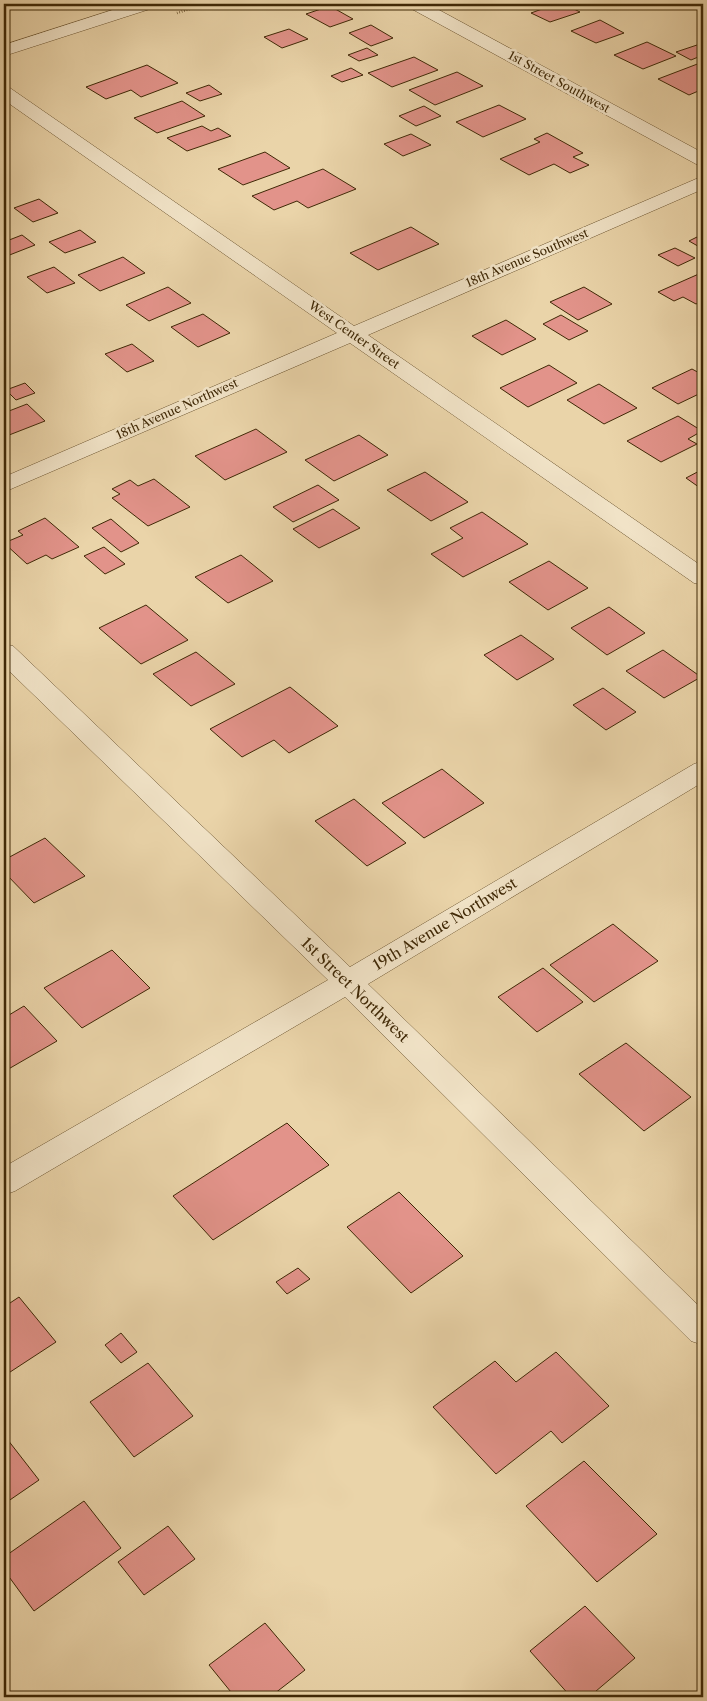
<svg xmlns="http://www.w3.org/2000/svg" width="707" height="1701" font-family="'Libre Caslon Text',serif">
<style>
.building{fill:#e2938a;stroke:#3f2806}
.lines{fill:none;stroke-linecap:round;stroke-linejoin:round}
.street-casing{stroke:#6a532f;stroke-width:1}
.highway-casing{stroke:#3f2806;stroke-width:1}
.path{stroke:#3f2806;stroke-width:2.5;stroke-dasharray:0.5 2;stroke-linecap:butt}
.street{fill:#f1e3c7;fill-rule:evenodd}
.highway{fill:#e5ba74;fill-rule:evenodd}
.labels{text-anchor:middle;stroke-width:5;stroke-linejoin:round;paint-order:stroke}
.far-street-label{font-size:12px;fill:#3f2806;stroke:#f1e3c7}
.street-label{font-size:15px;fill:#3f2806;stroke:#f1e3c7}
</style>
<rect width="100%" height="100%" fill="#ead4a9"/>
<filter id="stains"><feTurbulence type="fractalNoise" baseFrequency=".004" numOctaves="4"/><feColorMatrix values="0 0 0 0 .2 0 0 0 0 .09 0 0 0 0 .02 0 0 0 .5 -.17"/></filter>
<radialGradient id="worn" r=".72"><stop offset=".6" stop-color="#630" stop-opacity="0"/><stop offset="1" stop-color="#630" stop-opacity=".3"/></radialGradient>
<!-- building -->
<g class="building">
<path d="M556,4H564L580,12L550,22L531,13Z"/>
<path d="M330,6L353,19L330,27L306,14Z"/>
<path d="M600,20L624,33L596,43L571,31Z"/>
<path d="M371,25L393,38L371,46L349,33Z"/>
<path d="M289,29L308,39L282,48L264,37Z"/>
<path d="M647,42L676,56L643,69L614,55Z"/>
<path d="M697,45L703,48V55L691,60L676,52Z"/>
<path d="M367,48L378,55L359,61L348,55Z"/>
<path d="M414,57L438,70L392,87L368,73Z"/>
<path d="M700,63L703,64V89L689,95L658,79Z"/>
<path d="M147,65L178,83L141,97L131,90L106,99L86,87Z"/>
<path d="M351,68L363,75L342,82L331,76Z"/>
<path d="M457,72L483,86L435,105L409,90Z"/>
<path d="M209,85L222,94L200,101L186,93Z"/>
<path d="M182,101L205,116L157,133L134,118Z"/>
<path d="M499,105L526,119L483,137L456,122Z"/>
<path d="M424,106L441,116L416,126L399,116Z"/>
<path d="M202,126L211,131L218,128L231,136L187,151L167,138Z"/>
<path d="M547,133L583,153L573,157L589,165L570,173L554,164L529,175L500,159L540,142L534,139Z"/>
<path d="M411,134L431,145L403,156L384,144Z"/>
<path d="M265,152L290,168L243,185L218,169Z"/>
<path d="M323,169L356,189L308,208L297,201L274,210L252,196Z"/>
<path d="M39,199L58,213L33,222L14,208Z"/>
<path d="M411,227L439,244L378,270L350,253Z"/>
<path d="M80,230L96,242L65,253L49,242Z"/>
<path d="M703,234V249L689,241Z"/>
<path d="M22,235L35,245L7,256L4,253V242Z"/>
<path d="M675,248L695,258L678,266L658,255Z"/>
<path d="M123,257L145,273L100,291L78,275Z"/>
<path d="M54,267L75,283L47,293L27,277Z"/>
<path d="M701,273L703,274V301L696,304L683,297L674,301L658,292Z"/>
<path d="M168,287L191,303L149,321L126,305Z"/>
<path d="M584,287L612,304L578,320L550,302Z"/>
<path d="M203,314L230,333L198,347L171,327Z"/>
<path d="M561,315L588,331L569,340L543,324Z"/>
<path d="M506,320L536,339L502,355L472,336Z"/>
<path d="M132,344L154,361L127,372L105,354Z"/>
<path d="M549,365L577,383L528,407L500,388Z"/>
<path d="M692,369L703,375V392L678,404L652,388Z"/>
<path d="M25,383L35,393L16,400L6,390Z"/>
<path d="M599,384L637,408L604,424L567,400Z"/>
<path d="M27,404L45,421L4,437V406L9,411Z"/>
<path d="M678,416L702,431L688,439L697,444L661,462L627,441Z"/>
<path d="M256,429L287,452L225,480L195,456Z"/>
<path d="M359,435L388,455L334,481L305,460Z"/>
<path d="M703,469V490L686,478Z"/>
<path d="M425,472L468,502L431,521L387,490Z"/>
<path d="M154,479L190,507L148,526L112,498L120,494L112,489L130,480L138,486Z"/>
<path d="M318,485L339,500L293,522L273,507Z"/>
<path d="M333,509L360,528L319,548L293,529Z"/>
<path d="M482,512L528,544L463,577L431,554L463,538L450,528Z"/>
<path d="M45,518L79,547L52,559L46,555L27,564L4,543L23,535L18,531Z"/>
<path d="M111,519L139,543L121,552L92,528Z"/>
<path d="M104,547L125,564L105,574L84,556Z"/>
<path d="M241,555L273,581L228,603L195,577Z"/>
<path d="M549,561L588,588L548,610L509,582Z"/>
<path d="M146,605L188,640L141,664L99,628Z"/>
<path d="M609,607L645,633L607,655L571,628Z"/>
<path d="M521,635L554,659L517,680L484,655Z"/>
<path d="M663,650L701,677L664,698L626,671Z"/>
<path d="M196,652L235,684L191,706L153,674Z"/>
<path d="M290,687L338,726L289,753L274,740L242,757L210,729Z"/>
<path d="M603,688L636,712L606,730L573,705Z"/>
<path d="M442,769L484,803L424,838L382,803Z"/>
<path d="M354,799L406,843L367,866L315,821Z"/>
<path d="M45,838L85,876L34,903L4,872V860Z"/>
<path d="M613,924L658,961L594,1002L550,965Z"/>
<path d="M112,950L150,988L82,1028L44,988Z"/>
<path d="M543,968L583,1002L537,1032L498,997Z"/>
<path d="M24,1006L57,1041L5,1071L4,1018Z"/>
<path d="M626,1043L691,1097L644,1131L579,1074Z"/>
<path d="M287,1123L329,1165L213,1240L173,1196Z"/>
<path d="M399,1192L463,1256L411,1293L347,1227Z"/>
<path d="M298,1268L310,1279L287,1294L276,1282Z"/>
<path d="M19,1297L56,1342L4,1376V1307Z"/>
<path d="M121,1333L137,1352L121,1363L105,1345Z"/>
<path d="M556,1352L609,1406L562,1443L551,1431L496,1474L433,1407L495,1361L516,1382Z"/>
<path d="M148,1363L193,1416L134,1457L90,1402Z"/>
<path d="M4,1435L39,1480L4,1504Z"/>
<path d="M584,1461L657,1534L597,1582L526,1506Z"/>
<path d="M84,1501L121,1548L34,1611L4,1570V1557Z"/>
<path d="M168,1526L195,1559L144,1595L118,1562Z"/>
<path d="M585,1606L635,1658L589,1697H571L530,1651Z"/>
<path d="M265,1623L305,1670L270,1697H235L209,1665Z"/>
</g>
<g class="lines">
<defs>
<g id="street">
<path d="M131,4H155L153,8L4,56V45Z"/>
<path d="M408,4H428L703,153V166L696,164L410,8Z"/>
<path d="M4,87L10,88L354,326L703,176V189L368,335L703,567V585L694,583L350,343L4,492V477L337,333L4,100Z"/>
<path d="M4,644L13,646L350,967L694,764L703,761V782L368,984L703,1310V1345L691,1341L345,997L15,1191L4,1195V1167L328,980L4,666Z"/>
</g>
<path id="highway" d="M4,4H14L12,8L4,9Z"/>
</defs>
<!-- street casing -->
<use href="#street" class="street-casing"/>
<!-- highway casing -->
<use href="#highway" class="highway-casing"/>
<!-- path -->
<path class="path" d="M177,13L206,4"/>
<!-- street -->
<use href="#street" class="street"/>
<!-- highway -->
<use href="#highway" class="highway"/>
</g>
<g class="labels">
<!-- far-street labels -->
<g class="far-street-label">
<text transform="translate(559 82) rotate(29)" y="4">1st Street Southwest</text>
<text transform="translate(527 258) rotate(-23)" y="4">18th Avenue Southwest</text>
<text transform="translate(354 335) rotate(35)" y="4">West Center Street</text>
<text transform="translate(177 409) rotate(-24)" y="4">18th Avenue Northwest</text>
</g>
<!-- street labels -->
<g class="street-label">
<text transform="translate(445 924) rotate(-31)" y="5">19th Avenue Northwest</text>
<text transform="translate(355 990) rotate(44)" y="5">1st Street Northwest</text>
</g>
</g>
<!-- margin -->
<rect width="707" height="1701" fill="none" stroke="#ead4a9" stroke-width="20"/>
<rect x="5" y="5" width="697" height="1691" fill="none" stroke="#3f2806" stroke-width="2.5"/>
<rect x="10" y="10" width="687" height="1681" fill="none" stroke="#3f2806"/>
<rect width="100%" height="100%" filter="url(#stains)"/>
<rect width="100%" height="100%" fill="url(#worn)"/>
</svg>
